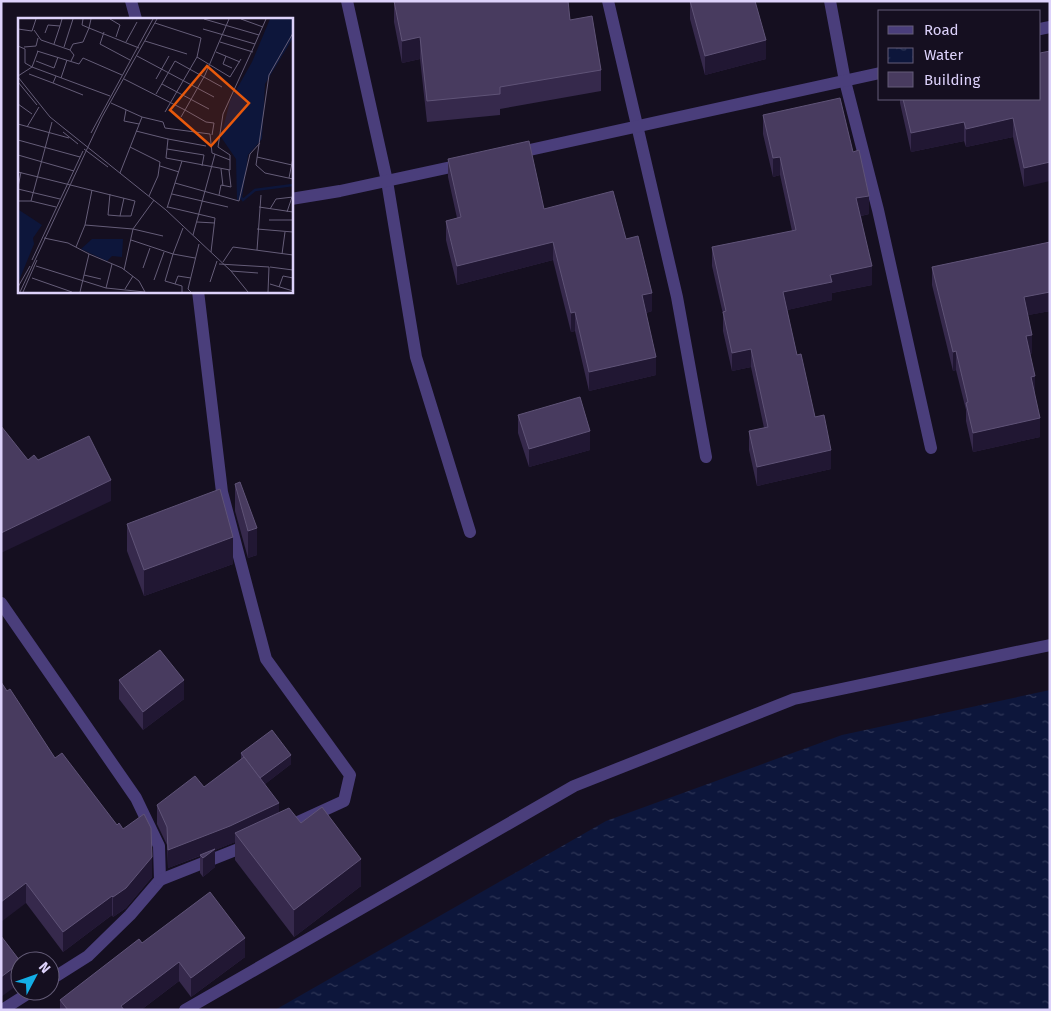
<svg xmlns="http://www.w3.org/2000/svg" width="1051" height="1011" font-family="'Fira Sans',sans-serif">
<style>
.water{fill:url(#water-ripples)}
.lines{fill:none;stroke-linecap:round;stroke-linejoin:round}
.street{stroke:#4a3e7b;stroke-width:12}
.wall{fill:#36294c}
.shaded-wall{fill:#211733}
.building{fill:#483b5f;stroke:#5f5377}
.inset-river{fill:none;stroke:#0d163b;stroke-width:2.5}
.inset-road{fill:none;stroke:#655d78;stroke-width:1}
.view{fill:#e8590c;fill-opacity:0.15;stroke:#e8590c;stroke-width:2.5}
.inset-edge{fill:none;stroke:#ddd2fb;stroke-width:2.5}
</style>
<defs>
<pattern id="water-ripples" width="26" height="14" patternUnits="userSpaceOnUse" patternTransform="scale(1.25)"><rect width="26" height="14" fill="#0d163b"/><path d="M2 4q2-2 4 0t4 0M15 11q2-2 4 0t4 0" fill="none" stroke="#303758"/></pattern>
</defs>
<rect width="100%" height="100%" fill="#150f20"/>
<!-- water -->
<path class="water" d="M1050,690V1010H275L606,821L842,735Z"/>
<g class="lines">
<!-- street -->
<g class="street">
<path d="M131,1L136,19"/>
<path d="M347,1L387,181L416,357L470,532"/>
<path d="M608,1L677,297L706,457"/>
<path d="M830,1L845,81L878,210L931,448"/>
<path d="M1040,29L1050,27"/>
<path d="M516,153L880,73"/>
<path d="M291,199L340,191L465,164"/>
<path d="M198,291L222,492L266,659L350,775L344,801L285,828"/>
<path d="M1,603L136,798L159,846L160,880L130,915L88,956L50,980"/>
<path d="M160,880L251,844"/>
<path d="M2,1010L32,991"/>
<path d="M185,1010L574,786L794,699L1050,645"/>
</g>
</g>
<!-- wall -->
<g class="wall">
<path d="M394,1L570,20L601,70V91L500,109V115L427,122L420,59L402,63L394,22Z"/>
<path d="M690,1L766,59L705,75L690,19Z"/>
<path d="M900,99H1040L1024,187L1013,137L966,147L964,141L911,152L900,103Z"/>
<path d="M763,115L853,152L869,214L861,216L872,285L832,293V300L787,310L797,355L831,469L757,486L749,450V431L764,428L751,367L732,371L723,331V314L712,266V247L792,231L780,175L773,177L763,134Z"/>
<path d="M448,159L544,209L626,239L652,311L646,313L656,375L589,391L575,331L571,332L553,260L457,285L446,240V221L457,218L448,177Z"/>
<path d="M1050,242V311L1028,315L1032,353L1030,354L1040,437L973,452L966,421V410L956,370L953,371L932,285V267Z"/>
<path d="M518,415L590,450L529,467L518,433Z"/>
<path d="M235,484L257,555L248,558L235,511Z"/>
<path d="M127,524L233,564L144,596L127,551Z"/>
<path d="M119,680L184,699L143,730L119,699Z"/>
<path d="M7,691L55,758L152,877L126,908L113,917L112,915L63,952L26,903Z"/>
<path d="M241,753L291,764L265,784L279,813L301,823L361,886L294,937L235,860V842L215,850V867L203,877L200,873V856L168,868L167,845L157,824V805L204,787L241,760Z"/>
<path d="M142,943L245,957L191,997L179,981L141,1010H60V1000Z"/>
</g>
<!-- shaded-wall -->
<g class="shaded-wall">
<path d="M420,37V59L402,63V41Z"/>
<path d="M766,40V59L705,75V56Z"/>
<path d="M1013,118V137L966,147V129Z"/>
<path d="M964,122V141L911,152V133Z"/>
<path d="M780,157V175L773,177V158Z"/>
<path d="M1050,162V181L1024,187V168Z"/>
<path d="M869,196V214L856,217V198Z"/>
<path d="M553,242V260L457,285V266Z"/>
<path d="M872,266V285L832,293V300L783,311V292L830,275Z"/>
<path d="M1050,292V311L1024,316V297Z"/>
<path d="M652,293V311L642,314V295Z"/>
<path d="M575,312V331L571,332V313Z"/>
<path d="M1032,335V353L1026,355V336Z"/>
<path d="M751,349V367L732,371V353Z"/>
<path d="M956,351V370L953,371V352Z"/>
<path d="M656,357V375L589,391V372Z"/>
<path d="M1035,376V394L1031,395V377Z"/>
<path d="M1040,418V437L973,452V433Z"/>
<path d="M590,431V450L529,467V449Z"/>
<path d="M831,450V469L757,486V467Z"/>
<path d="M111,480V501L1,553V533Z"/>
<path d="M257,528V555L248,558V531Z"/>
<path d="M233,537V564L144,596V570Z"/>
<path d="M184,680V699L143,730V712Z"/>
<path d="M291,755V764L260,788V778Z"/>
<path d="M279,803V822L235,833V842L215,850V867L203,877V858L212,851L168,868V850Z"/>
<path d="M152,857V877L126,908L113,917V897Z"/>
<path d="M361,859V886L294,937V910Z"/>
<path d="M26,883V903L1,922V902Z"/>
<path d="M112,896V915L63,952V932Z"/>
<path d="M245,938V957L191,997V978Z"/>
<path d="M179,962V981L141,1010H121V1006Z"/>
<path d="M20,963V983L1,997V977Z"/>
</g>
<!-- building -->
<g class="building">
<path d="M394,1H568L570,20L592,16L601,70L500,87V94L427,101L420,37L402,41Z"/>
<path d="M690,1H755L766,40L705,56Z"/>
<path d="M1050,51V162L1024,168L1013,118L966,129L964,122L911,133L903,99H1040V53Z"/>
<path d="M840,98L853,152L859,150L869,196L856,198L872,266L830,275L832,282L783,292L797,355L801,354L815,417L824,415L831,450L757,467L749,431L768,427L751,349L732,353L723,312L726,311L712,247L796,230L780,157L773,158L763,115Z"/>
<path d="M529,141L544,209L613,191L626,239L638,236L652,293L642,295L656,357L589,372L575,312L571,313L553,242L457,266L446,221L461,217L448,159Z"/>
<path d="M1050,242V292L1024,297L1032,335L1026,336L1035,376L1031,377L1040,418L973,433L966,403L968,402L956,351L953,352L932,267Z"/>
<path d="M580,397L590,431L529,449L518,415Z"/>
<path d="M1,426L28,460L34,455L38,460L89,436L111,480L1,533Z"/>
<path d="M240,482L257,528L248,531L235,484Z"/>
<path d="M220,489L233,537L144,570L127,524Z"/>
<path d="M160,650L184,680L143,712L119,680Z"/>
<path d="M1,682L7,691L10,689L55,758L62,753L117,825L119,823L123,829L144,814L151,828L152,857L126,888L113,897L112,896L63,932L26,883L1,902Z"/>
<path d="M272,730L291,755L260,778L241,753Z"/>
<path d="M244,757L279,803L230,826L168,850L167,827L157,805L195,776L204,787Z"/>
<path d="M322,807L361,859L294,910L235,833L289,808L301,823Z"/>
<path d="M215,849L203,858L200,855Z"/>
<path d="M210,892L245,938L191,978L179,962L121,1006L124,1010H68L60,1000L139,939L142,943Z"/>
<path d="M1,936L20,961V963L1,977Z"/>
</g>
<!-- overview -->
<g transform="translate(18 18)">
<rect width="275" height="275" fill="#150f20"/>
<path d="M252,1H275V20L247,66L244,121L230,137L224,181L219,183L218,141L203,119L212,83L234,44ZM1,192L24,207L15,220L16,226L0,265ZM74,221H105L104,239L94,238L89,243L63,231Z" fill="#0d163b"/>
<path class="inset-river" d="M222,178L225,182L237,172L275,167"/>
<path class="inset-road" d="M65,1L64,7L71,10L73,1M92,1L102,7L98,19M186,1L241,17M223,1L245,9M137,5L183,20L179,39M0,11L14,13L18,1M16,12L23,22L52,32L56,37L53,43M86,14L82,26L112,42M27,15L30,7L42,8L44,1M275,15L251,57L238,147L247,155L275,161M127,23L169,36M108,24L119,4M202,24L235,34M36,26L42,8M237,26L248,1M0,28L7,31V45L14,49L20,33M6,29L18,28L20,20M46,29L55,1M52,32L55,26L65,24L71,10L121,30M19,33L61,46L65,40L104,57M198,34L222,44M119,38L196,79M208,38L205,46L214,50M18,43L36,50L40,39M11,56L35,65L38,58M0,58L14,49L92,78M0,59L32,99L148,192L213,253L230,274M43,60L49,42M106,61L167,92L187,57L211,1M138,61L151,38M0,64L19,87M35,65L65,77M144,66L191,91M138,76L157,43L204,69M93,85L124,99M0,86L14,96M108,92L106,103L121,106M147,94L179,39L212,59L223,41M163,99L167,92L188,104L196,105L194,117M0,106L51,120M9,109L21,89M118,113L150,121L148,140L212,152V137L200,129L205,96L237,26L185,11M45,114L60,126M73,115L135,1M150,121L188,128M0,122L62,139M112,129L142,144L140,158L131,178M66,131L90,149M149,131L186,137L184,148M0,137L56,153M239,139L274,147M142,148L161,154M203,151L205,168M0,154L117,183L113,198H102M102,155L124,99L145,104L147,110L192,116L194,135L212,142M271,160L275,140M157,165L221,183L232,136L242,125M0,169L3,154M0,171L42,181M92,176L90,197L102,198L106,180M154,176L210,189M201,177L203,167L213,169L211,152M0,183H13L34,104M13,183L38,189M150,189L197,200L193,234M241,189L275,194M149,190L164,143M252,191L258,181L275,179M269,194L274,179M251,202H275M179,204L197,205M67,207L115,211L136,182M165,210L155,236L177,240M239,211L275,214M175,217L197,136M26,220L50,225L71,236L62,274M113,222L155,236L147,263L164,268V274M58,229L67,207L74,172M239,232L243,177M71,236L104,250L121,263L127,274M264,236L267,214M14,242L65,133M205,244L215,229L275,237M201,246L251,249L250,274M18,248L88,270L127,274M252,249L275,252M125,250L132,230M106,252L115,211L145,218M213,253L240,255M66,257L83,261M14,260L54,274M136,262L146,234M192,264L199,243M157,266L160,258L173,260M252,266L275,273M0,269L12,248M261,269L265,258L275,260M88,270L94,246M107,271L115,258M2,274L84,99L139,1M5,274L19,242M173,274L170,271L181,226"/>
<path class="view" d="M189,48L231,85L193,128L152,92Z"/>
<rect width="275" height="275" class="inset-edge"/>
</g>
<!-- border -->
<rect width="1051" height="1011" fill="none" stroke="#ddd2fb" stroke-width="5"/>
<!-- legend -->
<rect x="878" y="10" width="162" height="90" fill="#150f20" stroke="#655d78"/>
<rect x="888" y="26" width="25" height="8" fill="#4a3e7b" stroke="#655d78"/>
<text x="924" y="35" font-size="15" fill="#ddd2fb">Road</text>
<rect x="888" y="48" width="25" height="15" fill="url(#water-ripples)" stroke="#655d78"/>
<text x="924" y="60" font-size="15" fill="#ddd2fb">Water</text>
<rect x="888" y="72" width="25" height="15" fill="#483b5f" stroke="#655d78"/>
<text x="924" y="85" font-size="15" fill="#ddd2fb">Building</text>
<!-- north arrow -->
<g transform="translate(35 976) rotate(49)"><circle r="24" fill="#150f20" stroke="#655d78"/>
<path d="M0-4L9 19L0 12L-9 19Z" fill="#13aee6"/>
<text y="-8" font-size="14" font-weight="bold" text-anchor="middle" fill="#ddd2fb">N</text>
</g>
</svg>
